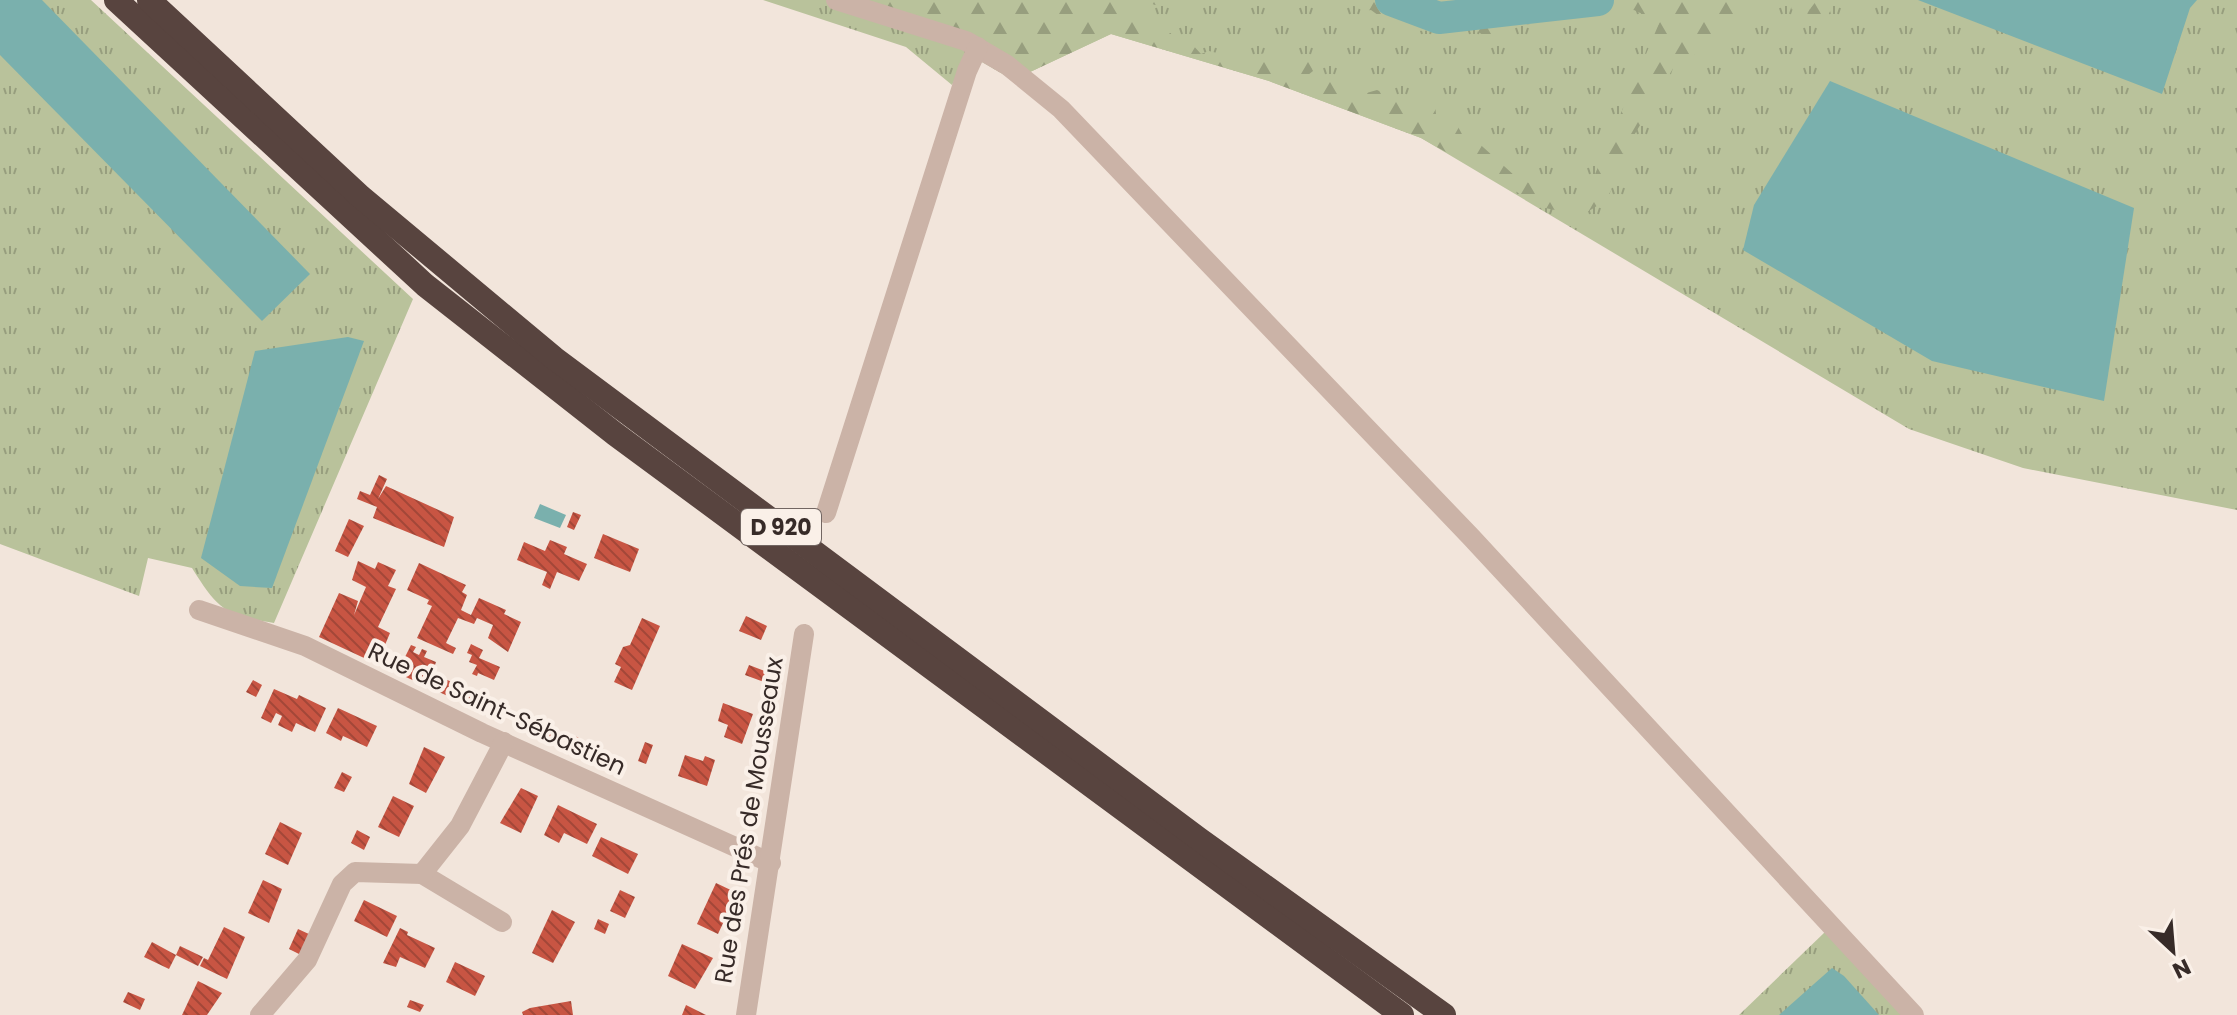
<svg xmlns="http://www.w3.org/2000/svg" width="2237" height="1015" font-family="Poppins,sans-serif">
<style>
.grass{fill:url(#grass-tufts)}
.forest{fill:url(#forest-firs)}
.water{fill:#7ab0ad}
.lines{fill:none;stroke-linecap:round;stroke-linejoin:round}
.river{stroke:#7ab0ad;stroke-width:32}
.building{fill:url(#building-back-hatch)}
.minor{stroke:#cbb3a7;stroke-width:20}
.highway{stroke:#58443f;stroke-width:24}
.labels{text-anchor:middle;stroke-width:8;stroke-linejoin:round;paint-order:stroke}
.shield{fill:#faf0e8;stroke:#726662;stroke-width:2}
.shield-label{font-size:22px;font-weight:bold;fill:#372b28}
.street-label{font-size:24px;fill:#372b28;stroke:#faf0e8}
</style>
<defs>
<pattern id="grass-tufts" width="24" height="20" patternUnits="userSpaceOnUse" patternTransform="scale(2)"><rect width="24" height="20" fill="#b9c29b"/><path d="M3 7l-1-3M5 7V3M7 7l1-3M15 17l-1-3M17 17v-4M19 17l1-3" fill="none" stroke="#979e7e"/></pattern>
<pattern id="forest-firs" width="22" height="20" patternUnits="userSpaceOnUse" patternTransform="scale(2)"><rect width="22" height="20" fill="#b9c29b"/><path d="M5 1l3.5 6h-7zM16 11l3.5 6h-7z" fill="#979e7e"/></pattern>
<pattern id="building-back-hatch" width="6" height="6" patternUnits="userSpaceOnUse" patternTransform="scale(2)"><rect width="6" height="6" fill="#c85543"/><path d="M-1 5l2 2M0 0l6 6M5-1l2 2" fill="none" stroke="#a34738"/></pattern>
</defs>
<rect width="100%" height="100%" fill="#f2e5db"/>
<!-- grass -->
<g class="grass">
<path d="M0,0H91L413,299L274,623C224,614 219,611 192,568L148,558L139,596L0,544Z"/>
<path d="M763,0H2237V510L2023,468L1909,429L1421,138L1269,81L1111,34L1013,80L968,54L952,85L906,47Z"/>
<path d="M1825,932L1902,1015H1739Z"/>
</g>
<!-- forest -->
<g class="forest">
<path d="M856,0H1126L1122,4L1128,9L1138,6L1134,0H1172L1155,5L1145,1L1138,6L1149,16L1151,27H1165V34L1171,33L1172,41L1178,38L1191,43L1201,54L1209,51L1241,59L1269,52L1310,61L1313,71L1308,75L1315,79L1346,77L1365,85L1363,94L1377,90L1412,106L1435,104L1436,114L1448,115L1450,124L1456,123L1463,136L1473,138L1515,176L1551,194L1561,189L1570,201L1565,212L1545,208L1421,138L1269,81L1111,34L1028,73Z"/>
<path d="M1344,0H1440L1450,6L1464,1L1470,6L1484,0H1659L1653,19L1634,10L1626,11L1622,4H1610L1600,9L1588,6L1575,13L1569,9L1556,25C1541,20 1531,28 1513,22L1499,28L1488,39L1468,24L1457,30L1411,31L1387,16L1382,18L1371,10L1363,11Z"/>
<path d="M1669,0H1771L1728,37L1675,65L1622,156L1608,199L1576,219Z"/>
<path d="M1817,0H1836L1826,19L1791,9L1795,4L1810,9Z"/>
</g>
<!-- water -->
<g class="water">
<path d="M0,0H42L310,274L262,321L0,55Z"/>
<path d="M1918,0H2197L2190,8L2162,94Z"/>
<path d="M1830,81L2134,208L2104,401L1932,361L1743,250L1754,205Z"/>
<path d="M348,337L364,341L272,588L240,586L201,558L255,351Z"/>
<path d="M540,504L566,515L560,528L534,518Z"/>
<path d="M1832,968L1844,976L1879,1015H1779Z"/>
</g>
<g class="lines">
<!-- river -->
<path class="river" d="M1391,0L1439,18L1598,0"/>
</g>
<!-- building -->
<g class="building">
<path d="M379,475L387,479L378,499L386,486L454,517L444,547L373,518L377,507L357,499L360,491L370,495Z"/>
<path d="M573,512L581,515L574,530L567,527Z"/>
<path d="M349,519L364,526L348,557L335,551Z"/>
<path d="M603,534L639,549L630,572L594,558Z"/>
<path d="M550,540L567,547L564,554L587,564L579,581L557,572L550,589L542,585L547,572L517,560L524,542L545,551Z"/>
<path d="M358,561L375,569L378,562L396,570L388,586L396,589L378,627L390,633L377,664L319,637L339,593L358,601L354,615L366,587L352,580Z"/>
<path d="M419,563L466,585L462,592L467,595L461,610L471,615L479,598L506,610L504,614L521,622L508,652L488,638L493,625L477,618L474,624L458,618L446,643L456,648L453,654L417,638L432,606L427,604L429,600L407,590Z"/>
<path d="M746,616L767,626L761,640L739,631Z"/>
<path d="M642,618L660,626L632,690L614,682L621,667L615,664L623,647L630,645Z"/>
<path d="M471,644L483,650L479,658L500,667L494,680L478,673L477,676L472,674L477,665L469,662L472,655L467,653Z"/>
<path d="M411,645L416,647L413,652L419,655L422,649L427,651L424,657L436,662L433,671L442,678L488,696L481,711L397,673Z"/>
<path d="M749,665L767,672L764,682L745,675Z"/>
<path d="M253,680L262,685L256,697L246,692Z"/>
<path d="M274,689L297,699L299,695L326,708L315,732L296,723L292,732L278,725L282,716L276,713L271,723L261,718Z"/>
<path d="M723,703L753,714L742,744L724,737L728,725L718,721Z"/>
<path d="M338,708L377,726L367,747L343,736L341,741L326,733Z"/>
<path d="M548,723L556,727L550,740L541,737Z"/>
<path d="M575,736L583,740L577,754L569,750Z"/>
<path d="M645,742L653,745L646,764L638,761Z"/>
<path d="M424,747L445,757L426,793L409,784Z"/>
<path d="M685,755L703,761L705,756L715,760L707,786L678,776Z"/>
<path d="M342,772L352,777L344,792L334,788Z"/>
<path d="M521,788L538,796L521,833L500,823Z"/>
<path d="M393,796L414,806L399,837L378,827Z"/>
<path d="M558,805L597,824L587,844L564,833L559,843L544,835Z"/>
<path d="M280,822L302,833L288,865L265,854Z"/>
<path d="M357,830L370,837L364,850L351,843Z"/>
<path d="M601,837L638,854L628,874L592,856Z"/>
<path d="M263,880L282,889L269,923L248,913Z"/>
<path d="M716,883L737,893L718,934L697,924Z"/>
<path d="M620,890L635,897L625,918L610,911Z"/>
<path d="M364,900L397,916L387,937L354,921Z"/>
<path d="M552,910L575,922L553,963L532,953Z"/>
<path d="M598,919L609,924L605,934L594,929Z"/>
<path d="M224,927L245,937L227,979L200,966L204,958L208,960Z"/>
<path d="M400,928L408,932L407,935L435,948L425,968L400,957L396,967L383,963Z"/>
<path d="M298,929L311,935L301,955L289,949Z"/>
<path d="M152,942L176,955L169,969L144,957Z"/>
<path d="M682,944L713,958L695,989L668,976Z"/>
<path d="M180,946L203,957L198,966L176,955Z"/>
<path d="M455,962L485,976L475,996L446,982Z"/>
<path d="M198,981L222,993L207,1015H182Z"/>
<path d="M128,992L145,999L140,1010L123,1002Z"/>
<path d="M410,1000L424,1005L420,1012L407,1007Z"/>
<path d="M571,1001L573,1015H523L522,1012L530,1008Z"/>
<path d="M686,1005L706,1015H682Z"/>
</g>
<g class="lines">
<!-- minor -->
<g class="minor">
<path d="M836,0L966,41L1007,65L1061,109L1471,537L1914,1015"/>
<path d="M826,513L967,71L978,47"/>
<path d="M199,610L305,646L482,733L771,863"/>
<path d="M422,874L502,922"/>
<path d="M260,1015L307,960L342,884L355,872L422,874L460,826L504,742"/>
<path d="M746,1015L804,634"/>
</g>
<!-- highway -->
<g class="highway">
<path d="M116,0L425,285L615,434L1402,1015"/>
<path d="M149,0L361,197L554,358L1199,839L1444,1015"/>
</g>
</g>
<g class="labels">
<!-- shield labels -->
<rect class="shield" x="741" y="509" width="80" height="36" rx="6"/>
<g class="shield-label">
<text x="781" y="535">D 920</text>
</g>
<!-- street labels -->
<g class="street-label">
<text transform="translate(497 709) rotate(25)" y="8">Rue de Saint-Sébastien</text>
<text transform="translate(749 820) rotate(-81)" y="8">Rue des Prés de Mousseaux</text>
</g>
</g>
<!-- north arrow -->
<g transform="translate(2173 951) rotate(154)" stroke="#faf0e8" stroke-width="6" paint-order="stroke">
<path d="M0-6L14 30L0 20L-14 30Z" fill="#372b28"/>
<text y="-12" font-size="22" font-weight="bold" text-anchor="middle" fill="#372b28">N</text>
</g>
</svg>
